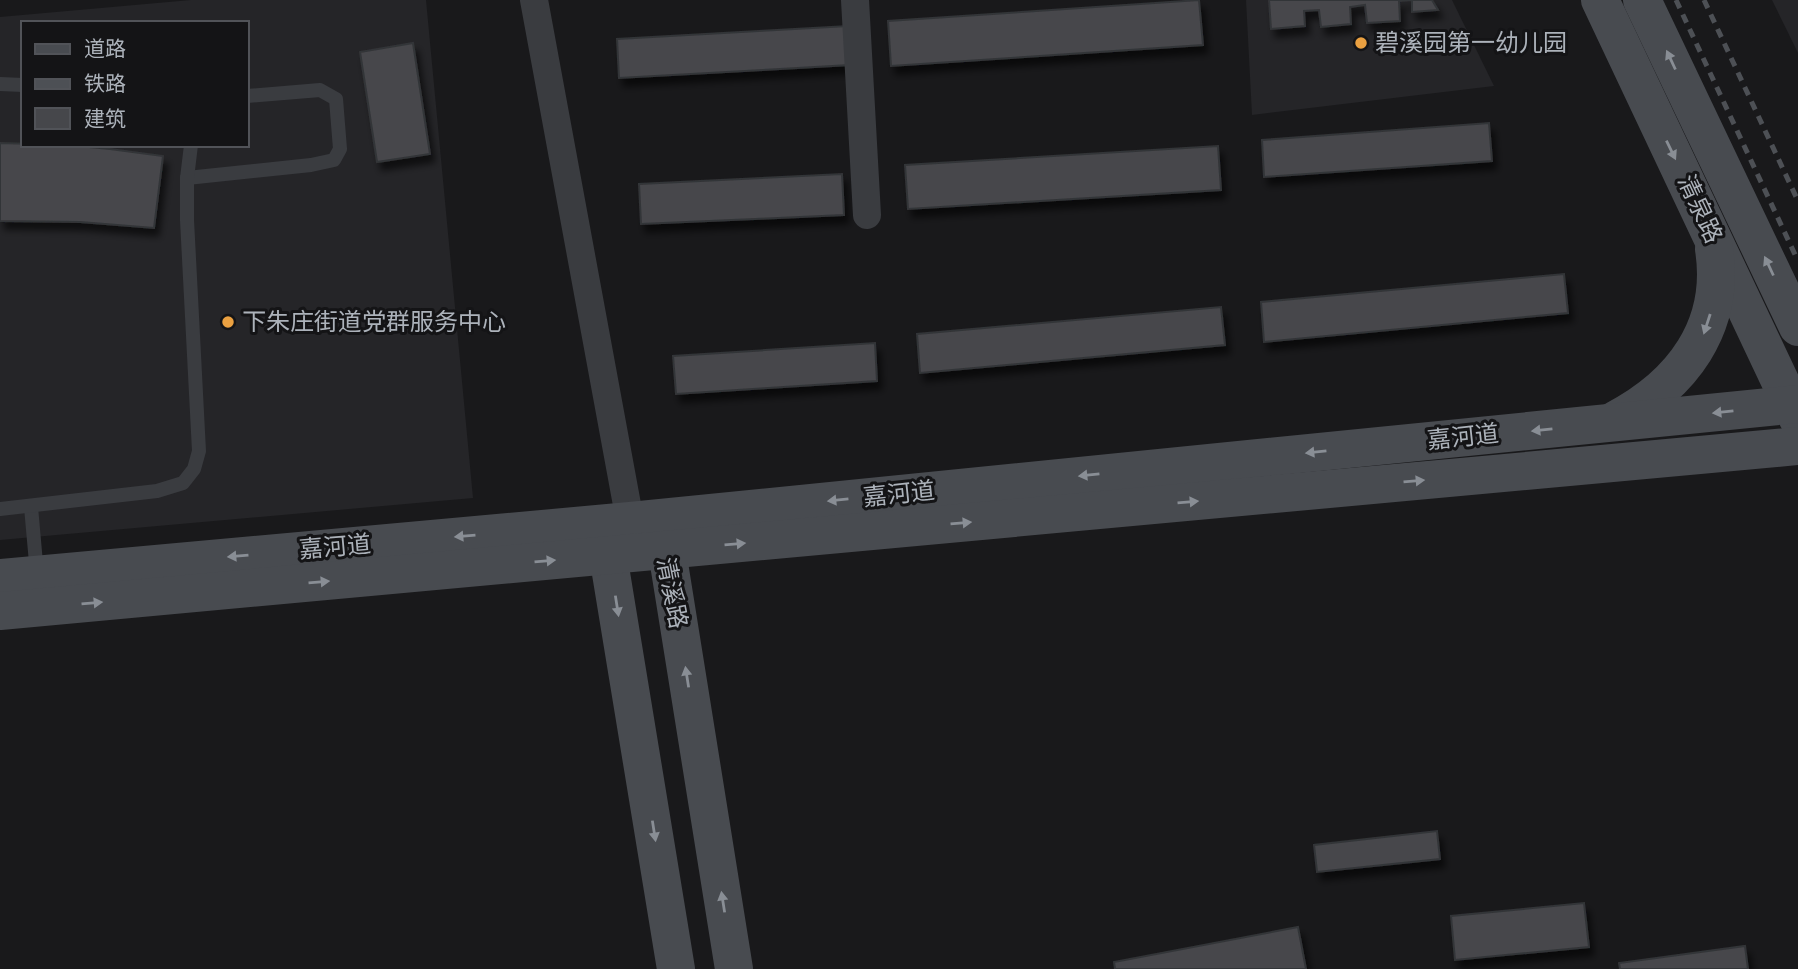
<svg xmlns="http://www.w3.org/2000/svg" width="1798" height="969" font-family="Figtree,'Noto Sans SC',sans-serif">
<style>
.built{fill:#252528;fill-rule:evenodd}
.building{fill:#46474b;stroke:#333437;stroke-width:2;filter:url(#shadow)}
.lines{fill:none;stroke-linecap:round;stroke-linejoin:round}
.lane{stroke:#3a3c40;stroke-width:14}
.street{stroke:#3a3c40;stroke-width:28}
.secondary{stroke:#484b50;stroke-width:38}
.rail{stroke:#4d5055;stroke-width:5;stroke-dasharray:9 7;stroke-linecap:butt}
.oneway{fill:#898e95}
.poi-dot{fill:#eba141;stroke:#141416;stroke-width:2.5}
.labels{text-anchor:middle;stroke-width:6;stroke-linejoin:round;paint-order:stroke}
.poi-label{font-size:24px;fill:#acb2ba;stroke:#141416;text-anchor:start}
.street-label{font-size:24px;fill:#acb2ba;stroke:#141416}
</style>
<defs>
<filter id="shadow"><feDropShadow dx="4.5" dy="8" stdDeviation="3.5" flood-color="#0009"/></filter>
</defs>
<rect width="100%" height="100%" fill="#19191b"/>
<!-- built -->
<g class="built">
<path d="M191,0H426L473,498L0,540V17ZM23,23H247V145H23Z"/>
<path d="M1246,0H1452L1494,86L1252,115Z"/>
<path d="M1772,0H1798V53Z"/>
</g>
<!-- building -->
<g class="building">
<path d="M1199,0L1203,45L891,66L888,21Z"/>
<path d="M1269,0H1432L1438,10L1412,12V0L1399,1L1400,21L1367,23L1365,5L1350,7L1351,24L1321,27L1319,10L1304,11L1305,26L1271,29Z"/>
<path d="M848,26L850,65L619,78L617,39Z"/>
<path d="M413,43L430,154L377,162L360,52Z"/>
<path d="M1489,123L1492,161L1264,177L1262,140Z"/>
<path d="M0,143L68,145L110,149L163,156L154,228L80,222L0,221Z"/>
<path d="M1218,146L1221,190L908,209L905,165Z"/>
<path d="M842,174L844,215L641,224L639,184Z"/>
<path d="M1564,274L1568,313L1264,342L1261,302Z"/>
<path d="M1221,307L1225,345L920,373L917,334Z"/>
<path d="M875,343L877,381L676,394L673,356Z"/>
<path d="M1437,831L1440,859L1317,872L1314,845Z"/>
<path d="M1584,903L1589,947L1455,960L1451,916Z"/>
<path d="M1298,927L1306,969H1115L1114,962Z"/>
<path d="M1745,946L1748,969H1620L1619,963Z"/>
</g>
<g class="lines">
<!-- lane -->
<g class="lane">
<path d="M0,84L23,85"/>
<path d="M187,178L311,165L334,160L340,149L336,99L320,90L247,96"/>
<path d="M31,507L37,574"/>
<path d="M0,509L157,491L183,483L194,469L199,451L187,220V178L191,145"/>
</g>
<!-- street -->
<g class="street">
<path d="M534,0L630,521"/>
<path d="M855,0L867,215"/>
</g>
<!-- secondary -->
<g class="secondary">
<path d="M1600,0L1798,419"/>
<path d="M1642,0L1798,327"/>
<path d="M1615,420C1682,385 1726,327 1714,249"/>
<path d="M622,534L608,555L676,969"/>
<path d="M647,534L667,551L734,969"/>
<path d="M0,578L630,521L1798,404"/>
<path d="M0,611L1798,446"/>
</g>
<!-- rail -->
<g class="rail">
<path d="M1676,0L1798,261"/>
<path d="M1704,0L1798,201"/>
</g>
</g>
<!-- one-way arrows -->
<defs><path id="oneway-solid" d="M-6-.8H1V-3.2L6.5 0L1 3.2V.8H-6Z" transform="scale(1.75)"/></defs>
<g class="oneway">
<use href="#oneway-solid" transform="translate(1671 60) rotate(-115)"/>
<use href="#oneway-solid" transform="translate(1671 150) rotate(64)"/>
<use href="#oneway-solid" transform="translate(1769 266) rotate(-115)"/>
<use href="#oneway-solid" transform="translate(1707 324) rotate(108)"/>
<use href="#oneway-solid" transform="translate(1723 412) rotate(174)"/>
<use href="#oneway-solid" transform="translate(1542 430) rotate(174)"/>
<use href="#oneway-solid" transform="translate(1316 452) rotate(174)"/>
<use href="#oneway-solid" transform="translate(1089 475) rotate(174)"/>
<use href="#oneway-solid" transform="translate(1414 481) rotate(-5)"/>
<use href="#oneway-solid" transform="translate(838 500) rotate(174)"/>
<use href="#oneway-solid" transform="translate(1188 502) rotate(-5)"/>
<use href="#oneway-solid" transform="translate(961 523) rotate(-5)"/>
<use href="#oneway-solid" transform="translate(465 536) rotate(175)"/>
<use href="#oneway-solid" transform="translate(735 544) rotate(-5)"/>
<use href="#oneway-solid" transform="translate(238 556) rotate(175)"/>
<use href="#oneway-solid" transform="translate(545 561) rotate(-5)"/>
<use href="#oneway-solid" transform="translate(319 582) rotate(-5)"/>
<use href="#oneway-solid" transform="translate(92 603) rotate(-5)"/>
<use href="#oneway-solid" transform="translate(617 606) rotate(81)"/>
<use href="#oneway-solid" transform="translate(687 677) rotate(-99)"/>
<use href="#oneway-solid" transform="translate(654 831) rotate(81)"/>
<use href="#oneway-solid" transform="translate(723 902) rotate(-99)"/>
</g>
<!-- markers -->
<g class="poi-dot">
<circle cx="1361" cy="43" r="7"/>
<circle cx="228" cy="322" r="7"/>
</g>
<g class="labels">
<!-- poi labels -->
<g class="poi-label">
<text x="1375" y="51">碧溪园第一幼儿园</text>
<text x="242" y="330">下朱庄街道党群服务中心</text>
</g>
<!-- street labels -->
<g class="street-label">
<text transform="translate(1700 209) rotate(65)" y="8">清泉路</text>
<text transform="translate(1463 437) rotate(-6)" y="8">嘉河道</text>
<text transform="translate(899 494) rotate(-6)" y="8">嘉河道</text>
<text transform="translate(335 547) rotate(-5)" y="8">嘉河道</text>
<text transform="translate(672 593) rotate(79)" y="8">清溪路</text>
</g>
</g>
<!-- legend -->
<rect x="21" y="21" width="228" height="126" fill="#141416" stroke="#515358" stroke-width="2"/>
<rect x="35" y="44" width="35" height="10" fill="#484b50" stroke="#515358" stroke-width="2"/>
<text x="84" y="56" font-size="21" fill="#acb2ba">道路</text>
<rect x="35" y="79" width="35" height="10" fill="#4d5055" stroke="#515358" stroke-width="2"/>
<text x="84" y="91" font-size="21" fill="#acb2ba">铁路</text>
<rect x="35" y="108" width="35" height="21" fill="#46474b" stroke="#515358" stroke-width="2"/>
<text x="84" y="126" font-size="21" fill="#acb2ba">建筑</text>
</svg>
